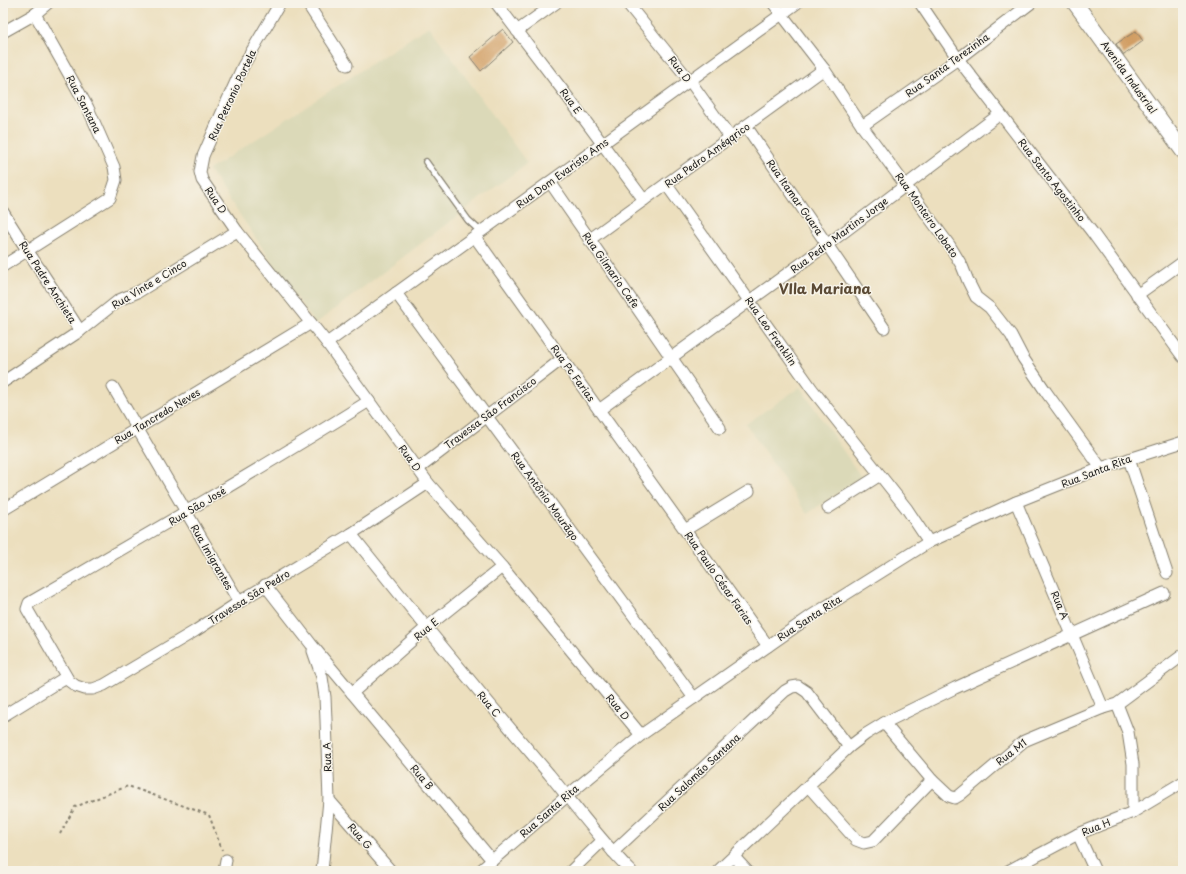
<svg xmlns="http://www.w3.org/2000/svg" width="1186" height="874" font-family="'Playpen Sans',sans-serif">
<style>
.built{fill:#dbd9b8}
.building{fill:#d19e63}
.lines{fill:none;stroke-linecap:round;stroke-linejoin:round}
.lane-casing{stroke:#847e6d;stroke-width:8}
.street-casing{stroke:#847e6d;stroke-width:13}
.secondary-casing{stroke:#847e6d;stroke-width:17}
.path{stroke:#847e6d;stroke-width:2;stroke-dasharray:3 3;stroke-linecap:butt}
.lane{stroke:#fff;stroke-width:5.5}
.street{stroke:#fff;stroke-width:11}
.secondary{stroke:#fff;stroke-width:15}
.labels{text-anchor:middle;stroke-width:3;stroke-linejoin:round;paint-order:stroke}
.street-label{font-size:10px;fill:#1c1c1c;stroke:#f7f3e8}
.district-label{font-size:14px;font-weight:bold;fill:#5b4a35;stroke:#f7f3e8}
</style>
<rect width="100%" height="100%" fill="#f7f3e8"/>
<filter id="ink" filterUnits="userSpaceOnUse"><feTurbulence type="fractalNoise" baseFrequency=".025" numOctaves="2"/><feDisplacementMap in="SourceGraphic" scale="8" xChannelSelector="R" yChannelSelector="G"/><feConvolveMatrix kernelMatrix="1 2 1 2 8 2 1 2 1" color-interpolation-filters="sRGB"/></filter>
<filter id="wash" filterUnits="userSpaceOnUse"><feTurbulence type="fractalNoise" baseFrequency=".012" numOctaves="4" result="noise"/><feDisplacementMap in="SourceGraphic" scale="16" xChannelSelector="R" yChannelSelector="G"/><feGaussianBlur stdDeviation="0.9" result="paint"/><feColorMatrix in="noise" values="0 0 0 0 0 0 0 0 0 0 0 0 0 0 0 0 0 1.4 0 .05"/><feComposite in="paint" operator="in"/></filter>
<g filter="url(#wash)">
<rect width="100%" height="100%" fill="#ecdfbe"/>
<!-- built -->
<g class="built">
<path d="M429,26L527,163L315,324L209,170Z"/>
<path d="M800,387L861,477L807,514L746,424Z"/>
</g>
<g id="blocks">
<!-- building -->
<g class="building">
<path d="M503,29L513,42L481,71L470,57Z"/>
<path d="M1136,31L1143,41L1124,55L1116,44Z"/>
</g>
</g>
</g>
<g filter="url(#ink)">
<use href="#blocks" fill-opacity="0" stroke="#847e6d" stroke-width="1"/>
<g class="lines">
<defs>
<path id="lane" d="M426,162L468,220L481,232"/>
<g id="street">
<path d="M280,3L243,66L224,108L203,156L200,172L202,180L237,231L327,343L428,483L502,567L641,735"/>
<path d="M307,3L347,65"/>
<path d="M496,3L564,92L644,200"/>
<path d="M627,3L690,81L730,137"/>
<path d="M773,3L824,69L862,126L950,246L962,266L968,281L976,297L990,308L1011,335L1023,358L1046,392L1101,468"/>
<path d="M920,3L958,59L1092,232L1183,357"/>
<path d="M517,31L556,3"/>
<path d="M3,32L35,14L48,3"/>
<path d="M746,126L884,328"/>
<path d="M862,126L958,59L1031,3"/>
<path d="M550,182L720,428"/>
<path d="M666,184L812,389L907,509L929,542"/>
<path d="M3,212C28,253 55,291 80,331"/>
<path d="M475,237L768,646"/>
<path d="M589,240L824,69"/>
<path d="M3,266L110,198L116,180L114,167L88,108L35,14"/>
<path d="M396,293L694,698"/>
<path d="M1137,295L1183,262"/>
<path d="M327,343L797,3"/>
<path d="M3,382L80,331L119,300L138,292L237,231"/>
<path d="M113,387L239,602"/>
<path d="M369,401C257,471 143,537 29,603L27,609L69,681L76,686L85,689H93L104,685L195,631L250,595L351,534L428,483"/>
<path d="M599,410L828,244L1000,114"/>
<path d="M1129,459L1167,573"/>
<path d="M418,469L562,359"/>
<path d="M1016,502L1103,708"/>
<path d="M828,508L880,475"/>
<path d="M3,510L311,323"/>
<path d="M685,530L749,491"/>
<path d="M351,534C416,615 481,695 549,774C576,807 601,841 631,871"/>
<path d="M265,585L311,644L492,860"/>
<path d="M313,651L322,677L325,697L326,720L329,800L322,871"/>
<path d="M352,693L426,628L502,567"/>
<path d="M1117,704L1128,732L1133,764V812"/>
<path d="M3,716L66,677"/>
<path d="M884,723L955,688L1164,593"/>
<path d="M808,786L856,840L864,843L873,841L932,780"/>
<path d="M329,800L391,871"/>
<path d="M1078,834L1095,871"/>
<path d="M613,852L785,691L792,687L798,686L807,692L849,747"/>
<path d="M734,857L747,871"/>
<path d="M224,871L226,860"/>
<path d="M480,871L567,796L641,735L811,616L929,542L1016,502L1101,468L1183,442"/>
<path d="M571,871L602,841"/>
<path d="M718,871L849,747L866,734L884,723L932,780L949,796L955,798L960,795L1024,741L1103,708L1117,704L1183,655"/>
<path d="M1008,871L1078,834L1133,812L1183,782"/>
</g>
<path id="secondary" d="M1075,3L1183,151"/>
</defs>
<!-- lane casing -->
<use href="#lane" class="lane-casing"/>
<!-- street casing -->
<use href="#street" class="street-casing"/>
<!-- secondary casing -->
<use href="#secondary" class="secondary-casing"/>
<!-- path -->
<path class="path" d="M60,834L75,807L128,786L209,815L222,850"/>
<!-- lane -->
<use href="#lane" class="lane"/>
<!-- street -->
<use href="#street" class="street"/>
<!-- secondary -->
<use href="#secondary" class="secondary"/>
</g>
</g>
<g class="labels">
<!-- street labels -->
<g class="street-label">
<text transform="translate(947 65) rotate(-36)" y="4">Rua Santa Terezinha</text>
<text transform="translate(680 69) rotate(52)" y="4">Rua D</text>
<text transform="translate(1129 77) rotate(54)" y="4">Avenida Industrial</text>
<text transform="translate(232 95) rotate(-65)" y="4">Rua Petronio Portela</text>
<text transform="translate(571 101) rotate(53)" y="4">Rua E</text>
<text transform="translate(84 104) rotate(63)" y="4">Rua Santana</text>
<text transform="translate(707 155) rotate(-36)" y="4">Rua Pedro Améqqrico</text>
<text transform="translate(562 173) rotate(-36)" y="4">Rua Dom Evaristo Ams</text>
<text transform="translate(1052 180) rotate(52)" y="4">Rua Santo Agostinho</text>
<text transform="translate(795 197) rotate(55)" y="4">Rua Itamar Guara</text>
<text transform="translate(216 200) rotate(55)" y="4">Rua D</text>
<text transform="translate(927 215) rotate(55)" y="4">Rua Monteiro Lobato</text>
<text transform="translate(839 235) rotate(-37)" y="4">Rua Pedro Martins Jorge</text>
<text transform="translate(611 270) rotate(55)" y="4">Rua Gilmario Cafe</text>
<text transform="translate(48 282) rotate(57)" y="4">Rua Padre Anchieta</text>
<text transform="translate(149 284) rotate(-31)" y="4">Rua Vinte e Cinco</text>
<text transform="translate(771 331) rotate(55)" y="4">Rua Leo Franklin</text>
<text transform="translate(573 373) rotate(54)" y="4">Rua Pc Farias</text>
<text transform="translate(490 413) rotate(-37)" y="4">Travessa São Francisco</text>
<text transform="translate(157 416) rotate(-31)" y="4">Rua Tancredo Neves</text>
<text transform="translate(410 458) rotate(54)" y="4">Rua D</text>
<text transform="translate(1096 471) rotate(-21)" y="4">Rua Santa Rita</text>
<text transform="translate(545 496) rotate(54)" y="4">Rua Antônio Mourãqo</text>
<text transform="translate(197 506) rotate(-31)" y="4">Rua São José</text>
<text transform="translate(212 557) rotate(60)" y="4">Rua Imigrantes</text>
<text transform="translate(719 578) rotate(55)" y="4">Rua Paulo César Farias</text>
<text transform="translate(249 597) rotate(-32)" y="4">Travessa São Pedro</text>
<text transform="translate(1060 605) rotate(67)" y="4">Rua A</text>
<text transform="translate(809 618) rotate(-33)" y="4">Rua Santa Rita</text>
<text transform="translate(426 629) rotate(-40)" y="4">Rua E</text>
<text transform="translate(489 704) rotate(50)" y="4">Rua C</text>
<text transform="translate(618 707) rotate(50)" y="4">Rua D</text>
<text transform="translate(1011 752) rotate(-38)" y="4">Rua M1</text>
<text transform="translate(327 757) rotate(-92)" y="4">Rua A</text>
<text transform="translate(699 772) rotate(-43)" y="4">Rua Salomão Santana</text>
<text transform="translate(422 777) rotate(50)" y="4">Rua B</text>
<text transform="translate(549 811) rotate(-41)" y="4">Rua Santa Rita</text>
<text transform="translate(1096 827) rotate(-22)" y="4">Rua H</text>
<text transform="translate(360 836) rotate(49)" y="4">Rua G</text>
</g>
<!-- district labels -->
<g class="district-label">
<text x="825" y="294">VIla Mariana</text>
</g>
</g>
<!-- margin -->
<rect width="1186" height="874" fill="none" stroke="#f7f3e8" stroke-width="16"/>
</svg>
